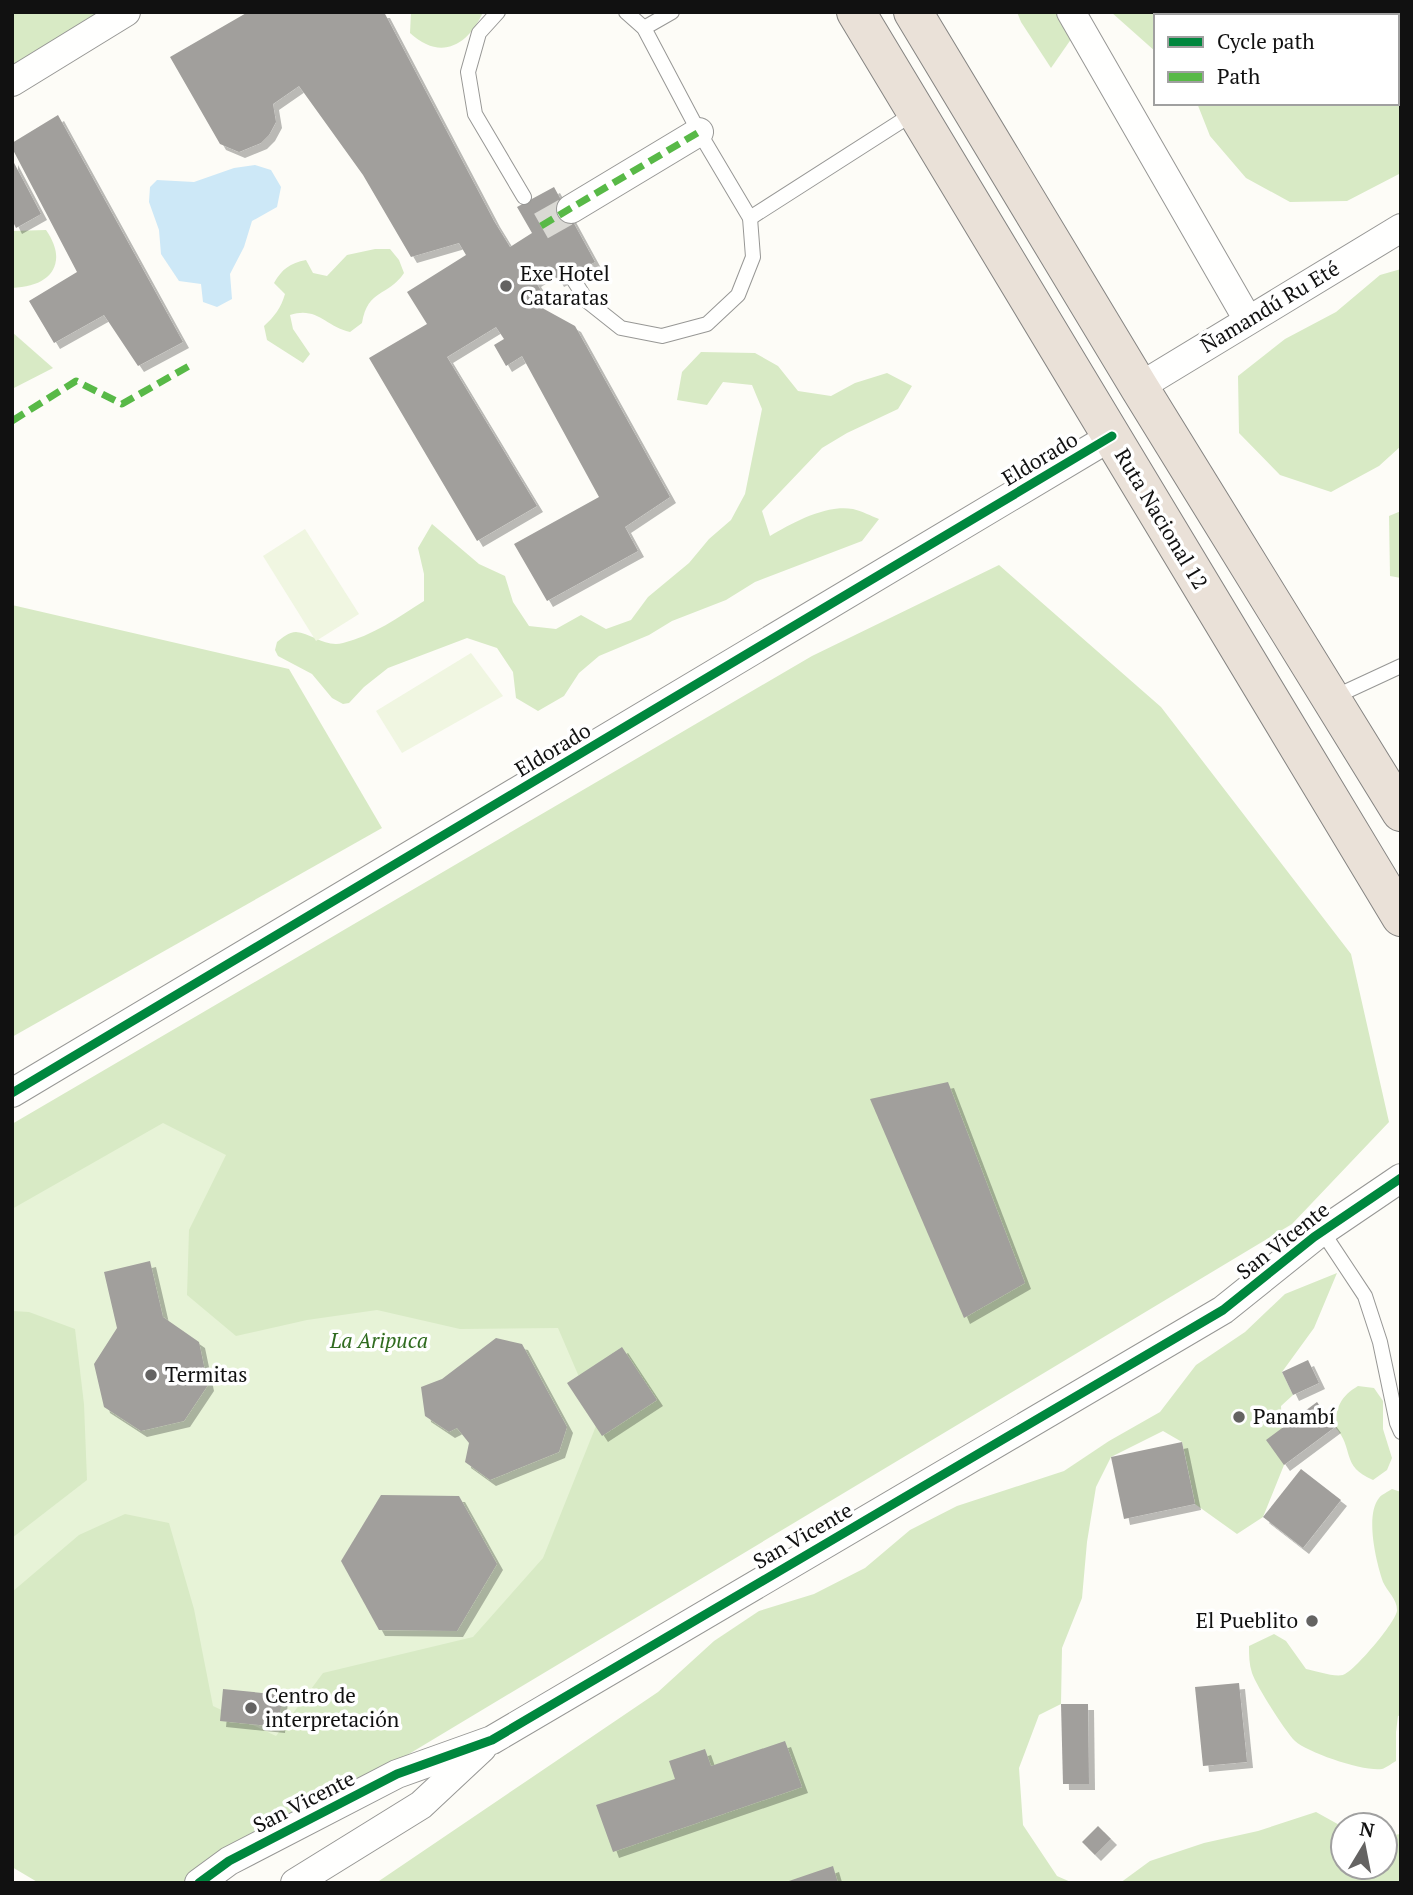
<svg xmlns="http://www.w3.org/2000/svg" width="1413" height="1895" font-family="'PT Serif',serif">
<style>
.green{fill:#e7f3d7}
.forest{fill:#d8eac5}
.pitch{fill:#f0f6e1}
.water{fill:#cde8f7}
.building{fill:#a19f9c;filter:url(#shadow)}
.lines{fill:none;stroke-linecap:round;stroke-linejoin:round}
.street-tunnel{stroke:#dad9d4;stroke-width:28;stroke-dasharray:28 14;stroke-linecap:butt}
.lane-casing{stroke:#979795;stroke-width:16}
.street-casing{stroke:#979795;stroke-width:30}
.highway-casing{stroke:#858482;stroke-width:40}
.lane{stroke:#fffffe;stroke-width:14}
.street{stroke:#fffffe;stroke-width:28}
.highway{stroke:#eae1d8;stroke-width:38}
.quiet{stroke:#58b947;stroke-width:7;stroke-dasharray:14 7;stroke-linecap:butt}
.cycleway-casing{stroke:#fff;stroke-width:13}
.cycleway{stroke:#00873e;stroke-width:9}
.poi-dot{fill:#646362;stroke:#fff;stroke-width:2.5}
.labels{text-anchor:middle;stroke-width:7;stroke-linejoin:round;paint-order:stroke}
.poi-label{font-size:21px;fill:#111;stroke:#fff;text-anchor:start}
.street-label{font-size:21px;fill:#111;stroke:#fff}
.park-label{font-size:21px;font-style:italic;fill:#2f6b1f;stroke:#fff}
</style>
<defs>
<filter id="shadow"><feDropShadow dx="6" dy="6" stdDeviation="0" flood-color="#0004"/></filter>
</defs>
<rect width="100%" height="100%" fill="#fdfcf7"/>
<!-- green -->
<path class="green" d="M623,779L993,1387L167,1883L12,1836V1146Z"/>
<!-- forest -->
<g class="forest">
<path d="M12,12H106L32,67L12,65Z"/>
<path d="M411,12H483C468,46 440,61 410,33Z"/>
<path d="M1017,12H1074L1083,22L1051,68L1021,22Z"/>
<path d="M1111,12H1381L1384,16H1156V52Z"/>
<path d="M1397,34L1401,38V173L1347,201L1290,202L1246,178L1210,136L1197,103H1397Z"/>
<path d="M46,230C69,263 51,287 12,288V231Z"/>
<path d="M375,249H390L399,260L404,273C388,297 368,288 362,323L350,332C325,326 317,306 290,315L293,329L310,354L303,363L267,340L264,326C274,317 281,308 285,294L274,283C282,269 290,263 306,260L313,273L327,276L347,255Z"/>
<path d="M1401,269V446L1379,466L1331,492L1280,475L1239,433L1238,376L1285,339L1336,312L1380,275Z"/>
<path d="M12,332L53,368L12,389Z"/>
<path d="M701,352L755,353L778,366L798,391L831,396L855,383L887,373L912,386L898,409L847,433L822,448L762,511L770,536C792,523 826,504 853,509C862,511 871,516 879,519L862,541L755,582L726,600L672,621L649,635L599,656L579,673L564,696L538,711L516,698L513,672L497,648L467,638L388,668L364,687L349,703L343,704L332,698L312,674L278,656L275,650L277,642C282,638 289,632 296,632C311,633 326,648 343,643C372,636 399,617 424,601V574L418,548L432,524L479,564L505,576L513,602L529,626L556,629L581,615L606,629L631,620L648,597L689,563L709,539L731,520L745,494L762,409L752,385L723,382L707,405L677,400L682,372Z"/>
<path d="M1401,511V578L1390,576L1389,516Z"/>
<path d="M999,565L1161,707L1351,954L1389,1122L1292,1224L194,1883H39L12,1867V1592L79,1535L125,1514L169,1523L194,1609L213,1706L276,1736L323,1673L473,1637L543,1558L598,1421L558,1328L460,1329L377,1310L307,1320L236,1336L187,1295L189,1230L226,1155L163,1123L12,1209V1124L812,656Z"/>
<path d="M12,605L289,669L382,828L12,1037Z"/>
<path d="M1337,1273L1314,1328L1282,1372L1293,1395L1281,1406L1284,1465L1263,1517L1237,1534L1195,1504L1182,1442L1163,1431L1111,1457L1096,1487L1087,1542L1082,1598L1062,1648L1061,1704L1039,1715L1019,1768L1023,1825L1057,1876L1073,1883H376L658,1692L714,1641L759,1611L814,1594L865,1568L910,1530L957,1506L1064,1471L1109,1441L1160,1412L1196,1365L1245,1332L1285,1294Z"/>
<path d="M12,1311L29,1312L75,1329L84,1404L87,1480L12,1538Z"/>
<path d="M1358,1386L1374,1388L1383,1401V1429L1392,1458L1387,1470L1373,1480C1340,1466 1355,1449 1335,1427C1336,1407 1341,1396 1358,1386Z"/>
<path d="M1392,1489L1401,1492V1715L1398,1716L1396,1732V1761C1392,1763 1386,1768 1382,1769C1365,1772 1308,1753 1295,1741C1285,1731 1257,1687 1252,1673C1249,1664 1249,1655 1249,1646L1274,1634L1286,1641L1306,1669C1316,1671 1333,1677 1343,1675C1353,1673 1398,1620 1397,1610C1397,1599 1387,1591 1383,1582C1376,1562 1365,1515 1379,1498C1382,1494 1388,1492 1392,1489Z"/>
<path d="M1316,1812L1343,1827V1867H1385V1836L1401,1834V1883H1120L1150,1861L1204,1843L1258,1831Z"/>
</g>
<!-- pitch -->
<g class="pitch">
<path d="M305,529L359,614L316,641L263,556Z"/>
<path d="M471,653L503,696L402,753L376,711Z"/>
</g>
<!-- water -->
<path class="water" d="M255,165L271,170L281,187L277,207L252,221L244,247L230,274L232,299L217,307L203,302L201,284L179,281L161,254L159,230L149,202L150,187L157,180L194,182L234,168Z"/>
<!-- building -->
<g class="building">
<path d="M248,12H384L494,221L510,247L532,233L517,207L554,187L595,262L558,281L552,270L535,281L545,297L535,304L575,326L670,497L625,527L638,551L547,601L514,544L599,497L522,356L506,366L494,345L504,339L496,327L447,357L537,506L477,541L369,358L427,324L407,292L466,255L459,243L411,257L363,175L299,86L273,104L276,122L269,135L261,143L239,152L220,144L170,57Z"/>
<path d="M58,115L183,342L138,366L104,315L54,343L29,301L77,272L12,148V143Z"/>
<path d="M12,159L41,214L16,228L12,220Z"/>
<path d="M948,1082L1025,1283L964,1318L870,1099Z"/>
<path d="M150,1261L163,1317L199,1342L208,1385L184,1421L141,1431L104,1407L94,1364L117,1328L104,1272Z"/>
<path d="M496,1338L522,1344L567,1427L559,1452L490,1480L465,1462L469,1443L457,1428L449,1432L425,1416L421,1387L442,1379Z"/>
<path d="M622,1347L657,1400L602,1436L567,1383Z"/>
<path d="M1308,1360L1319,1383L1293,1395L1282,1372Z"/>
<path d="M1317,1402L1335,1427L1284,1465L1266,1440Z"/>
<path d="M1182,1442L1195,1504L1124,1519L1111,1457Z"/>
<path d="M1301,1469L1341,1500L1303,1548L1263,1517Z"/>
<path d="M381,1495L459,1496L497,1564L457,1631L379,1630L341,1561Z"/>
<path d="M1239,1683L1247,1762L1203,1766L1195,1687Z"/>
<path d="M223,1689L282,1695L279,1727L220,1721Z"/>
<path d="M1061,1704H1088L1089,1784H1063Z"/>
<path d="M785,1741L802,1787L613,1852L596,1805L675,1779L669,1761L705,1749L711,1766Z"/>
<path d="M1098,1826L1111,1839L1095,1855L1082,1842Z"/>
<path d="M833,1866L838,1883H786V1882Z"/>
</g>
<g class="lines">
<!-- street-tunnel -->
<path class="street-tunnel" d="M541,226L571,209"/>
<defs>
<g id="lane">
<path d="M498,12L479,33L468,72L475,114L524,197"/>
<path d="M644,28L672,12"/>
<path d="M750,218L914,113"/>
<path d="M573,279L587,301L621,328L662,336L707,324L738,295L753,257L750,218L699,132L644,28L626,12"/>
<path d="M1332,698L1401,666"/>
<path d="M1322,1231L1365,1296L1380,1342L1397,1423L1401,1432"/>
</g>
<g id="street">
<path d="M1071,12L1248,320"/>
<path d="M12,82L126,12"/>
<path d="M571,209L699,132"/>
<path d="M1139,387L1401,228"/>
<path d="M12,1093L1112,436"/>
<path d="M199,1883L229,1861L397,1774L492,1740L1223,1310L1314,1237L1401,1178"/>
<path d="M295,1883L421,1805L482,1748"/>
</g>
<g id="highway">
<path d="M856,12L1401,917"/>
<path d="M913,12L1139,387L1401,812"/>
</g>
</defs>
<!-- lane casing -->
<use href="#lane" class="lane-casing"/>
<!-- street casing -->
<use href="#street" class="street-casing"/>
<!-- highway casing -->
<use href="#highway" class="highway-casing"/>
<!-- lane -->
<use href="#lane" class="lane"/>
<!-- street -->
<use href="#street" class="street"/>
<!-- highway -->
<use href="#highway" class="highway"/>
<!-- quiet -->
<g class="quiet">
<path d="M541,226L699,132"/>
<path d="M12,421L76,381L122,404L189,366"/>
</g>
<defs>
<g id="cycleway">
<path d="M12,1093L1112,436"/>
<path d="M199,1883L229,1861L397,1774L492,1740L1223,1310L1314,1237L1401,1178"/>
</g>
</defs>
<!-- cycleway casing -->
<use href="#cycleway" class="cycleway-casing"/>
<!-- cycleway -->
<use href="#cycleway" class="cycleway"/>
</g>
<!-- markers -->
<g class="poi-dot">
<circle cx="506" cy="286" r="7"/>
<circle cx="151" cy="1375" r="7"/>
<circle cx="1239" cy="1417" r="7"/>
<circle cx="1312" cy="1621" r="7"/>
<circle cx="251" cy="1708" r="7"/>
</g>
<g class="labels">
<!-- poi labels -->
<g class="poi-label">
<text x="520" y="281">Exe Hotel<tspan x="520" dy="24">Cataratas</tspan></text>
<text x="165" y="1382">Termitas</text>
<text x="1253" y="1424">Panambí</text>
<text x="1298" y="1628" text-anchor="end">El Pueblito</text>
<text x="265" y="1703">Centro de<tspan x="265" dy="24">interpretación</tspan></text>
</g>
<!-- street labels -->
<g class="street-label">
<text transform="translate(1270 307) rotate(-31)" y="7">Ñamandú Ru Eté</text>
<text transform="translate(1040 459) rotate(-31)" y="7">Eldorado</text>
<text transform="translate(1161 519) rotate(59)" y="7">Ruta Nacional 12</text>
<text transform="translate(553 750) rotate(-31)" y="7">Eldorado</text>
<text transform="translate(1283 1241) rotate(-38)" y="7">San Vicente</text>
<text transform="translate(803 1536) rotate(-30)" y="7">San Vicente</text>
<text transform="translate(304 1802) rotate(-27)" y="7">San Vicente</text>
</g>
<!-- park labels -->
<g class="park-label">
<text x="379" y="1348">La Aripuca</text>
</g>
</g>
<!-- border -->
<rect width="1413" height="1895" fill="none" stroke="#111111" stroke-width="28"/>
<!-- legend -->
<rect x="1154" y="14" width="245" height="91" fill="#ffffff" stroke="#a0a0a0" stroke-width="2"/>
<rect x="1168" y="37" width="35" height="10" fill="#00873e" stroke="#a0a0a0" stroke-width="2"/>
<text x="1217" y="49" font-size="21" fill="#111111">Cycle path</text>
<rect x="1168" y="72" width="35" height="10" fill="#58b947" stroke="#a0a0a0" stroke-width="2"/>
<text x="1217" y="84" font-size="21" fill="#111111">Path</text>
<!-- north arrow -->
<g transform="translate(1364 1846) rotate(10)"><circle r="33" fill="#ffffff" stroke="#a0a0a0" stroke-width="2"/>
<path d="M0-5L12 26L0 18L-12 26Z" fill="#646362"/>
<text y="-10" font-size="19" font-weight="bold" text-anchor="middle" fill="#111111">N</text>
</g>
</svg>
